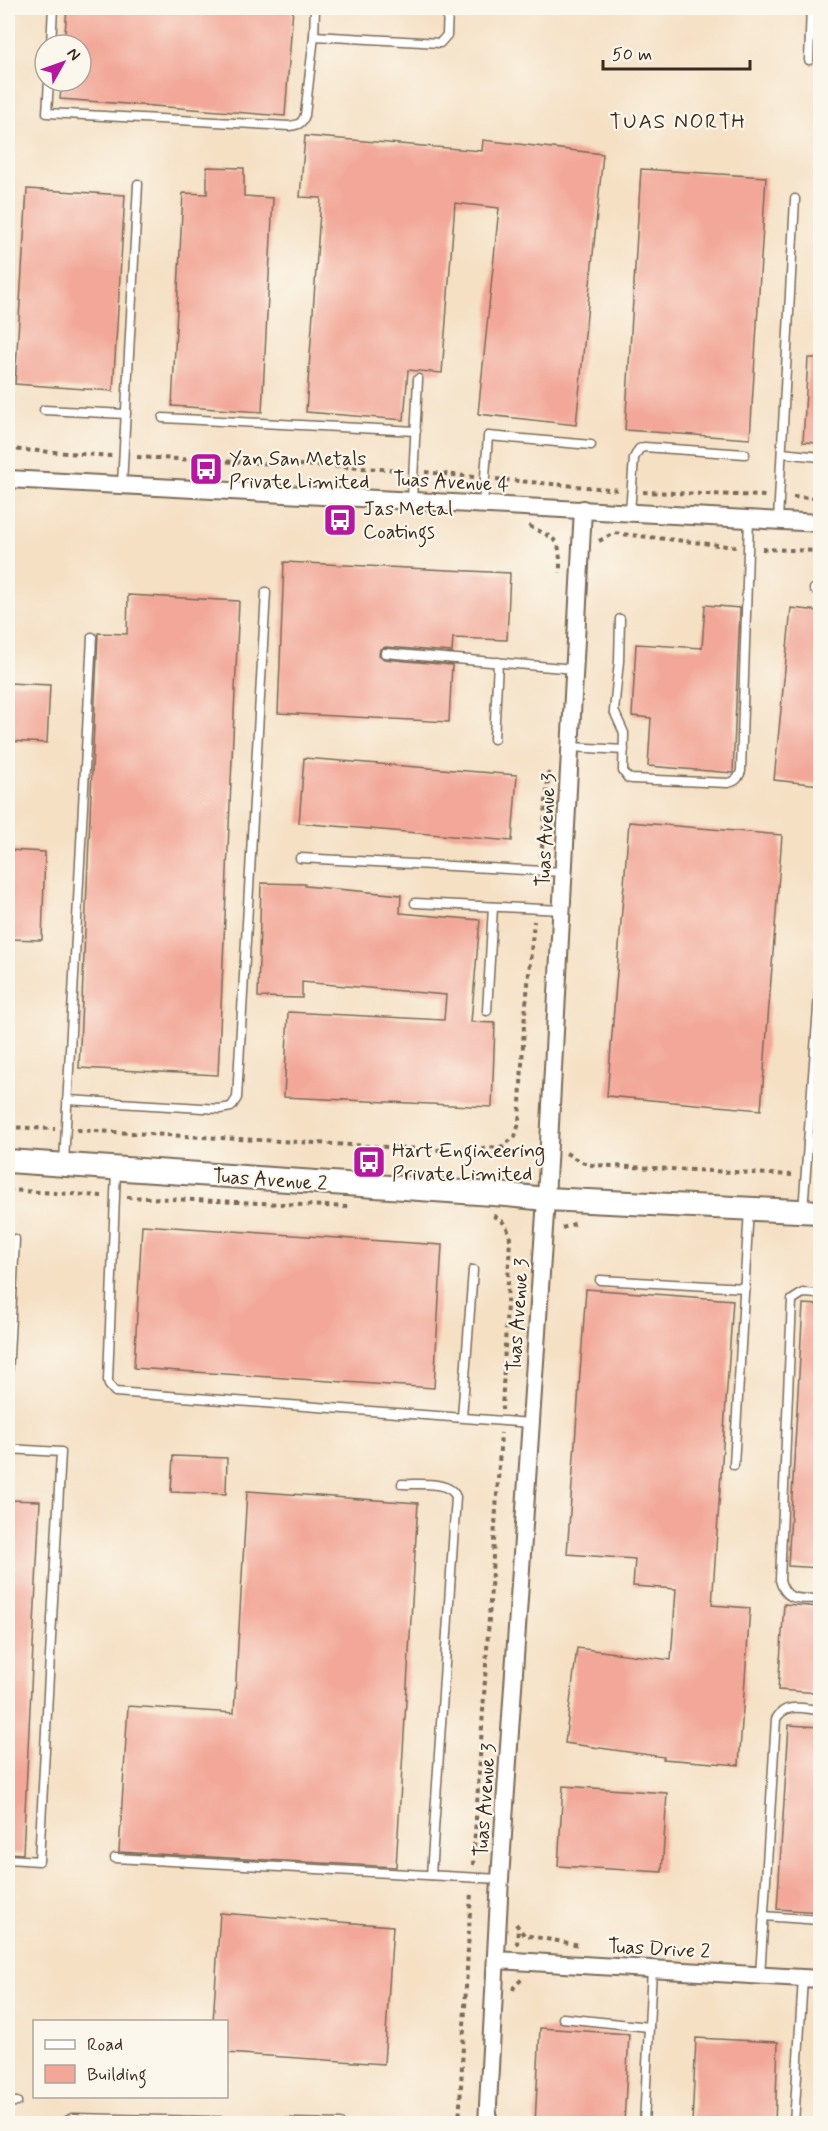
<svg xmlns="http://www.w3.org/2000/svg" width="828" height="2131" font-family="Mynerve,sans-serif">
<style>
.building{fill:#f2a798}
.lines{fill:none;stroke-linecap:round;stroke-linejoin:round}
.lane-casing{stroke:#7c6a58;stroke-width:11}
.street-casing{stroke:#7c6a58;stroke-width:20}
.secondary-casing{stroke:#7c6a58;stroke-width:26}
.path{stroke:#7c6a58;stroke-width:4;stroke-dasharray:4.5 4.5;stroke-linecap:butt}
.lane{stroke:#fff;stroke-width:8}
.street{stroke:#fff;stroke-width:16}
.secondary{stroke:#fff;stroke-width:22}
.labels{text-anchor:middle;stroke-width:4.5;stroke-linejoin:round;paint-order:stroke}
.poi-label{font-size:20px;fill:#3b2a1e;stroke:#fbf7ec;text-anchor:start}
.street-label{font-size:20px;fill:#3b2a1e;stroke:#fbf7ec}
.neighbourhood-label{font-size:21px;letter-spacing:1.5px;fill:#3b2a1e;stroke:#fbf7ec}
</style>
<rect width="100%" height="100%" fill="#fbf7ec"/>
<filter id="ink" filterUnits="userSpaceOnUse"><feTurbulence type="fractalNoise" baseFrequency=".0167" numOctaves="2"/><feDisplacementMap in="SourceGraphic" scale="12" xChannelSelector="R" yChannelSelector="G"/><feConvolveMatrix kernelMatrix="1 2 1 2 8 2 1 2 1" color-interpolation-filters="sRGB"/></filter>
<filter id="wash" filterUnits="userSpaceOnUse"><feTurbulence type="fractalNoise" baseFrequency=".008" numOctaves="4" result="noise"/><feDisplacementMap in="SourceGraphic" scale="24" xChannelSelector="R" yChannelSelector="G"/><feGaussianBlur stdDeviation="1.35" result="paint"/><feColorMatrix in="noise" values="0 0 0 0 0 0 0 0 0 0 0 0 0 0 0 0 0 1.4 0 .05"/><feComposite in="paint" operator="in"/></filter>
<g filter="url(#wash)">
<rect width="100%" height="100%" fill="#f5e0c4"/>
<g id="blocks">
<!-- building -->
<g class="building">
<path d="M67,8H293L285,116L60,99L62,81H81V45H64Z"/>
<path d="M305,136L482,151L483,140L603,154L576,425L478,414L499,208L455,203L442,373L408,370L404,420L306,412L321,198L300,197Z"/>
<path d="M207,167L244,168V196L273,198L262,412L172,406L183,193L207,194Z"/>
<path d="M641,169L766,177L750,439L625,430Z"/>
<path d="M27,189L125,195L113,391L15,384Z"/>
<path d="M808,358H820V443L803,442Z"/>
<path d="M284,562L510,573L507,640L453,638L452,652L386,647L380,649L379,655L384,659L452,665L449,722L278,713Z"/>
<path d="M128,595L239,601L218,1075L79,1068L98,633L127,634Z"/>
<path d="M705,605L740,608L733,773L648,766L651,718L632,716L636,644L702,648Z"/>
<path d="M791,608L820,611V785L774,780Z"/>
<path d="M8,683L50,685L47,743L8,741Z"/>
<path d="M304,758L517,775L512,841L299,823Z"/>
<path d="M629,822L782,835L761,1110L607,1096Z"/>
<path d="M8,850L45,852L42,940L8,939Z"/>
<path d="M261,883L305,884V886L401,895L400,913L480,920L471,1022L495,1023L492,1107L284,1097L288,1012L444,1020L446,995L302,982V998L258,997Z"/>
<path d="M142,1225L442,1245L434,1388L134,1368Z"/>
<path d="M586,1289L733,1300L712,1605L750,1608L739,1765L663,1759L664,1757L565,1743L577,1648L671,1660L676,1589L633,1586L635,1559L567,1554Z"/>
<path d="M803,1304L820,1305V1568L788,1566Z"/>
<path d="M173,1456L227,1458L226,1494L171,1492Z"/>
<path d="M247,1491L418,1503L396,1867L119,1852L128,1706L234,1713Z"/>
<path d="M8,1500L40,1501L23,1854L8,1853Z"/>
<path d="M784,1604L820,1607V1693L778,1690Z"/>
<path d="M789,1725L820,1727V1912L777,1909Z"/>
<path d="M563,1786L667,1793L662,1872L558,1866Z"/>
<path d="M220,1913L393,1926L384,2064L226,2053V2022H213Z"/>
<path d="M540,2028L629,2034L624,2124H535Z"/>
<path d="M696,2038L778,2042L775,2124H692Z"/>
</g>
</g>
</g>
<g filter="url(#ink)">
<use href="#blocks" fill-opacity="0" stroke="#7c6a58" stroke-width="1.5"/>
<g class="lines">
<defs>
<g id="lane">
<path d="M314,36L440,43L447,35L448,8"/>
<path d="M51,45L53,8"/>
<path d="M809,60L811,8"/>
<path d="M49,81L47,113L289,126C298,125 302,124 305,115L314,36L315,8"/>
<path d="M44,410L126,414"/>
<path d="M163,418L416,431"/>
<path d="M782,453L820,457"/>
<path d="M122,485L138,184"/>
<path d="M412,500L418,379"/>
<path d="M483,504L488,436L591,445"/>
<path d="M630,512L634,458L639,449L644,447L745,454"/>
<path d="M778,520L795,199"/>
<path d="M814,589H820"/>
<path d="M620,619L619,661L614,711L624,733L623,771L628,778L632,779L728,783C736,781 738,779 741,771L749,518"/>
<path d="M385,653L575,669"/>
<path d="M494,739L498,662"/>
<path d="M571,747L624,750"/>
<path d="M300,858L564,872"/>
<path d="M415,903L562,910"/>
<path d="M487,1011L493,907"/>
<path d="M67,1100L220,1109L231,1107L237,1098L266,592"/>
<path d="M808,1142L820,1143"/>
<path d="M64,1163L92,637"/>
<path d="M116,1169L108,1380L109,1385L115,1392L531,1423"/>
<path d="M803,1211L820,981"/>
<path d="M600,1280L745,1288"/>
<path d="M820,1294L803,1293L792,1300L780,1580C786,1603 801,1598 820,1599"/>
<path d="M8,1375L15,1239"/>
<path d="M462,1417L473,1270"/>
<path d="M8,1449L61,1452L39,1861L8,1859"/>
<path d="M734,1465L749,1209"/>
<path d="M402,1484C417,1485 450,1480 456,1497L431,1875"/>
<path d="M115,1858L500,1879"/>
<path d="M763,1916L820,1920"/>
<path d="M760,1976L776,1719C785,1702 804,1709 820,1710"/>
<path d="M563,2018L649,2027"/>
<path d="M8,2102H17"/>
<path d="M62,2124L72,2118L340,2124"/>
<path d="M644,2124L652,1969"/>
<path d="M794,2124L803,1978"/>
</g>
<g id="street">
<path d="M8,479L820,523"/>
<path d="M496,1960L820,1979"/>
<path d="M487,2124L500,1879L546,1199L583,509"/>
</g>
<path id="secondary" d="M8,1161L507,1195L546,1199L820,1212"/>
</defs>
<!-- lane casing -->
<use href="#lane" class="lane-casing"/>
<!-- street casing -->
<use href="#street" class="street-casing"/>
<!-- secondary casing -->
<use href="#secondary" class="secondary-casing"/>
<!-- path -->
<g class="path">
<path d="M8,449L112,456"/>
<path d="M137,457L402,470"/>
<path d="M425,472L474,477"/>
<path d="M496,479L620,490"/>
<path d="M643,492L767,496"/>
<path d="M793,497L820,498"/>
<path d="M529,526C560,541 560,539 560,573"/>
<path d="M599,541L614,533L736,547"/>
<path d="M762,549L820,551"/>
<path d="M541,857L549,769"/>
<path d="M8,1127L55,1129"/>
<path d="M77,1130L441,1150L501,1147L515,1137L519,1123L524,1025L534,921"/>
<path d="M501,1147L509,1155"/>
<path d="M566,1153L581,1162L592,1165L792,1175"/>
<path d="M8,1190L102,1196"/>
<path d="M127,1197L348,1207"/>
<path d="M493,1216C503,1219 508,1227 510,1238L502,1410"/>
<path d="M562,1228L577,1223"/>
<path d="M473,1865L501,1433"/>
<path d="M516,1924L524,1935L580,1945"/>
<path d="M517,1945L518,1928"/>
<path d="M513,1990L514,1987L523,1978"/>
<path d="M459,2124L471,1891"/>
</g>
<!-- lane -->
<use href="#lane" class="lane"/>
<!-- street -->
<use href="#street" class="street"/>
<!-- secondary -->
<use href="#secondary" class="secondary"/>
</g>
</g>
<!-- icons -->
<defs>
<symbol id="bus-square" viewBox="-11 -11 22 22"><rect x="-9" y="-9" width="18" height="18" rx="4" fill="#b5179e" stroke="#fbf7ec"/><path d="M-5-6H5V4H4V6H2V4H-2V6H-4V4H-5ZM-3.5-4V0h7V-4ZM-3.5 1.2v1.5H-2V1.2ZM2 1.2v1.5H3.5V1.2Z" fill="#fff"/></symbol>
</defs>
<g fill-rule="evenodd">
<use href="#bus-square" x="187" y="450" width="38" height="38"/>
<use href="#bus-square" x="321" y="501" width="38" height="38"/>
<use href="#bus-square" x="350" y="1143" width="38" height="38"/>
</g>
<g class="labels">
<!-- poi labels -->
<g class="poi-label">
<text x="229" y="465">Yan San Metals<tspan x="229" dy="23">Private Limited</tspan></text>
<text x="363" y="515">Jas Metal<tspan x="363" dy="23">Coatings</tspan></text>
<text x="392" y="1157">Hart Engineering<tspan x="392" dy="23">Private Limited</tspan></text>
</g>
<!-- street labels -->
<g class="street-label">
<text transform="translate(451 481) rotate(3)" y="7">Tuas Avenue 4</text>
<text transform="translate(545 830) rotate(-87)" y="7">Tuas Avenue 3</text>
<text transform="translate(270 1179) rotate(4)" y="7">Tuas Avenue 2</text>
<text transform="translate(517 1315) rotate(-86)" y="7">Tuas Avenue 3</text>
<text transform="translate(484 1800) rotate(-86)" y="7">Tuas Avenue 3</text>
<text transform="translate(659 1948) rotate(3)" y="7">Tuas Drive 2</text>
</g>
<!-- neighbourhood labels -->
<g class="neighbourhood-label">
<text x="678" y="128">TUAS NORTH</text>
</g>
</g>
<!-- margin -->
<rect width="828" height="2131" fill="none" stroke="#fbf7ec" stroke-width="30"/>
<!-- legend -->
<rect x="33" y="2020" width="195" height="78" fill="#fbf7ec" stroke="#aea59a" stroke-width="1.5"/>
<rect x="45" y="2040" width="30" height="9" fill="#ffffff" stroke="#aea59a" stroke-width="1.5"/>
<text x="87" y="2050" font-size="18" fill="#3b2a1e">Road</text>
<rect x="45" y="2065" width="30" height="18" fill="#f2a798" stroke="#aea59a" stroke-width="1.5"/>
<text x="87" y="2080" font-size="18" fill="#3b2a1e">Building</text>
<!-- north arrow -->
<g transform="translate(63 63) rotate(50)"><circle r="28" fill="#fbf7ec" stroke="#aea59a" stroke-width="1.5"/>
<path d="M0-4.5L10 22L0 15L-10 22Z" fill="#b5179e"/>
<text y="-9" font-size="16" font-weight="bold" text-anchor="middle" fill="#3b2a1e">N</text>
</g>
<!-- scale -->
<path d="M603 60v9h147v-9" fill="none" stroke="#3b2a1e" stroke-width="3"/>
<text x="612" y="60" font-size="18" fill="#3b2a1e" stroke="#fbf7ec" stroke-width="4.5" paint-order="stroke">50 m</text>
</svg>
